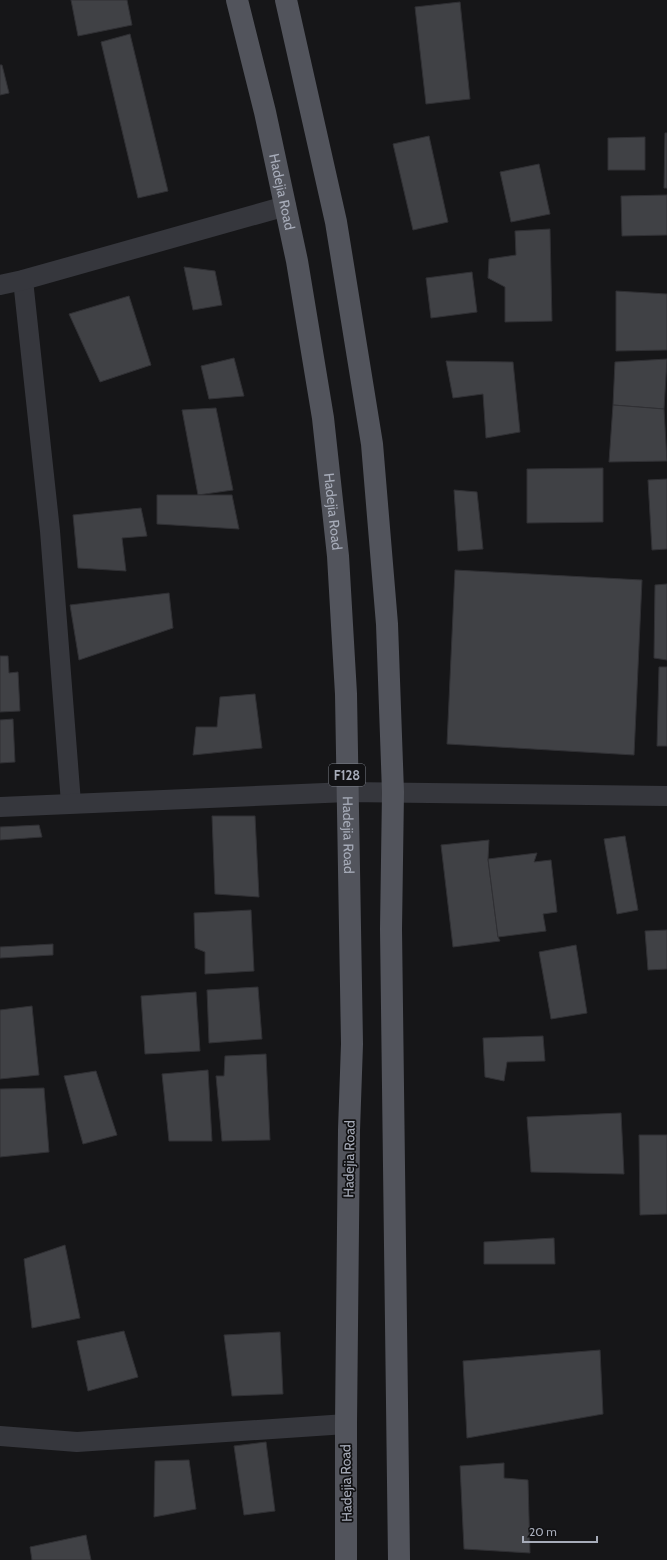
<svg xmlns="http://www.w3.org/2000/svg" width="667" height="1560" font-family="Cabin,sans-serif">
<style>
.building{fill:#404145;stroke:#303034}
.lines{fill:none;stroke-linecap:round;stroke-linejoin:round}
.minor{stroke:#36373d;stroke-width:20}
.primary{stroke:#52545c;stroke-width:22}
.labels{text-anchor:middle;stroke-width:3.5;stroke-linejoin:round;paint-order:stroke}
.shield{fill:#111113;stroke:#7a7e87;stroke-width:1}
.shield-label{font-size:13px;font-weight:bold;fill:#a7acb9}
.street-label{font-size:14px;fill:#a7acb9;stroke:#111113}
</style>
<rect width="100%" height="100%" fill="#161618"/>
<!-- building -->
<g class="building">
<path d="M71,0H127L132,25L78,36Z"/>
<path d="M460,2L470,99L426,104L415,7Z"/>
<path d="M130,34L168,191L138,198L101,42Z"/>
<path d="M0,65H2L9,93L0,95Z"/>
<path d="M665,133H667V188H664Z"/>
<path d="M429,136L448,222L413,230L393,144Z"/>
<path d="M645,137V170H608V138Z"/>
<path d="M539,164L550,214L511,222L500,172Z"/>
<path d="M667,195V235L622,236L621,196Z"/>
<path d="M550,229L552,321L505,322V287L488,278L489,259L516,255L515,231Z"/>
<path d="M184,267L215,271L222,305L193,310Z"/>
<path d="M472,272L477,312L431,318L426,278Z"/>
<path d="M616,291L667,294V350L616,351Z"/>
<path d="M129,296L151,365L100,382L69,314Z"/>
<path d="M234,358L244,396L209,399L201,366Z"/>
<path d="M667,359L664,409L613,405L615,362Z"/>
<path d="M446,361L513,362L520,432L486,438L483,394L453,398Z"/>
<path d="M613,405L664,409L667,461L609,462Z"/>
<path d="M216,408L233,490L198,495L182,410Z"/>
<path d="M603,468V522L527,523V469Z"/>
<path d="M667,479V549L652,550L648,480Z"/>
<path d="M454,490L477,492L483,549L458,551Z"/>
<path d="M157,495H232L239,529L157,524Z"/>
<path d="M141,508L147,536L122,538L126,571L78,568L73,515Z"/>
<path d="M455,570L642,580L634,755L447,744Z"/>
<path d="M667,584V660L654,658L655,585Z"/>
<path d="M169,593L173,628L79,660L70,605Z"/>
<path d="M0,656H8L9,673L18,672L20,711L0,712Z"/>
<path d="M659,667H667V746H657Z"/>
<path d="M255,694L262,748L193,755L196,727H217L220,697Z"/>
<path d="M13,719L15,762L0,763V720Z"/>
<path d="M212,816H255L259,897L215,894Z"/>
<path d="M39,825L42,837L0,840V827Z"/>
<path d="M625,836L638,910L617,914L604,839Z"/>
<path d="M489,840L488,859L498,937L500,941L453,947L441,845Z"/>
<path d="M537,853L534,862L551,860L557,912L543,914L546,931L498,937L488,859Z"/>
<path d="M251,910L254,971L205,974V952L195,948L194,913Z"/>
<path d="M667,930V969L648,970L645,931Z"/>
<path d="M53,944V955L0,958V947Z"/>
<path d="M576,945L587,1013L551,1019L539,952Z"/>
<path d="M258,987L262,1039L209,1043L207,990Z"/>
<path d="M196,992L200,1051L145,1054L141,996Z"/>
<path d="M32,1006L39,1075L0,1079V1010Z"/>
<path d="M543,1036L545,1061L507,1062L504,1081L485,1077L483,1038Z"/>
<path d="M266,1054L270,1140L222,1141L216,1076H224L225,1056Z"/>
<path d="M208,1070L212,1141H169L162,1074Z"/>
<path d="M96,1071L117,1135L83,1144L64,1076Z"/>
<path d="M44,1088L49,1152L0,1157V1089Z"/>
<path d="M621,1113L624,1174L531,1172L527,1117Z"/>
<path d="M639,1135H667V1214L640,1215Z"/>
<path d="M554,1238L555,1264H484V1242Z"/>
<path d="M65,1245L80,1318L32,1328L24,1259Z"/>
<path d="M124,1331L138,1377L88,1391L77,1341Z"/>
<path d="M280,1332L283,1394L232,1396L224,1335Z"/>
<path d="M600,1350L603,1414L467,1438L463,1361Z"/>
<path d="M266,1442L275,1511L244,1515L234,1446Z"/>
<path d="M189,1460L196,1509L154,1517L155,1461Z"/>
<path d="M504,1463V1478L528,1480L530,1553L464,1549L460,1466Z"/>
<path d="M86,1535L91,1560H32L30,1547Z"/>
</g>
<g class="lines">
<!-- minor -->
<g class="minor">
<path d="M23,280L50,531L71,803"/>
<path d="M0,285L23,280L286,206"/>
<path d="M0,807L348,792L667,796"/>
<path d="M0,1436L77,1442L346,1424"/>
</g>
<!-- primary -->
<g class="primary">
<path id="s1" d="M237,0L265,112L297,261L323,418L338,556L346,694L352,1044L349,1130L346,1424V1560"/>
<path d="M286,0L336,222L372,444L387,624L393,792L391,929L399,1560"/>
</g>
</g>
<g class="labels">
<!-- shield labels -->
<rect class="shield" x="329" y="764" width="36" height="22" rx="3"/>
<g class="shield-label">
<text x="347" y="780">F128</text>
</g>
<!-- street labels -->
<g class="street-label">
<text dy="5" stroke="none"><textPath href="#s1" startOffset="197">Hadejia Road</textPath></text>
<text dy="5" stroke="none"><textPath href="#s1" startOffset="521">Hadejia Road</textPath></text>
<text dy="5" stroke="none"><textPath href="#s1" startOffset="845">Hadejia Road</textPath></text>
<text transform="translate(349 1159) rotate(-89)" y="5">Hadejia Road</text>
<text transform="translate(346 1483) rotate(-91)" y="5">Hadejia Road</text>
</g>
</g>
<!-- scale -->
<path d="M523 1536v6h74v-6" fill="none" stroke="#a7acb9" stroke-width="2"/>
<text x="529" y="1536" font-size="12" fill="#a7acb9" stroke="#111113" stroke-width="3" paint-order="stroke">20 m</text>
</svg>
